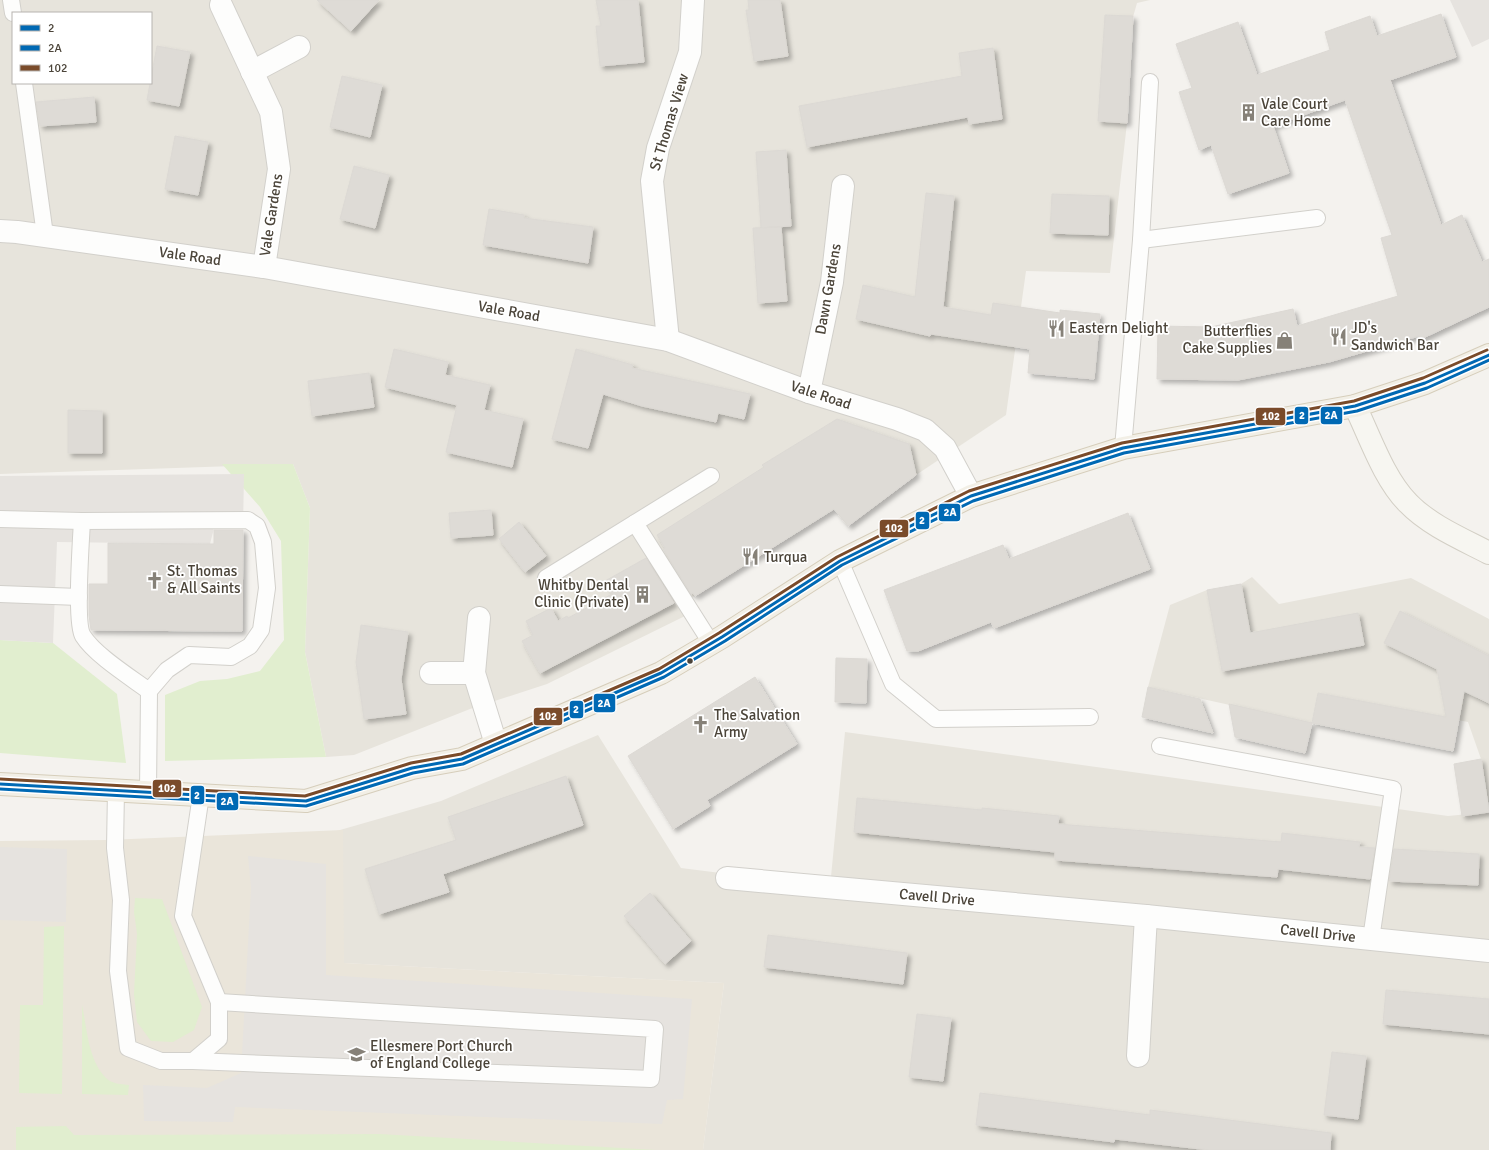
<svg xmlns="http://www.w3.org/2000/svg" width="1489" height="1150" font-family="Signika,sans-serif">
<style>
.residential{fill:#e7e4dc;fill-rule:evenodd}
.education{fill:#eae5da}
.green{fill:#e1eecf}
.parking{fill:#e6e3df}
.building{fill:#dedbd6;stroke:#dcd9d4;filter:url(#shadow)}
.lines{fill:none;stroke-linecap:round;stroke-linejoin:round}
.lane-casing{stroke:#d2d0cb;stroke-width:18}
.street-casing{stroke:#d2d0cb;stroke-width:24}
.secondary-casing{stroke:#d3cfc5;stroke-width:24}
.primary-casing{stroke:#d6cebb;stroke-width:24}
.lane{stroke:#fdfdfc;stroke-width:16}
.street{stroke:#fdfdfc;stroke-width:22}
.secondary{stroke:#f7f6f1;stroke-width:22}
.primary{stroke:#f2efe6;stroke-width:22}
.bus-1-casing{stroke:#fff;stroke-width:6}
.bus-2-casing{stroke:#fff;stroke-width:6}
.bus-3-casing{stroke:#fff;stroke-width:6}
.bus-1{stroke:#0069b4;stroke-width:3}
.bus-2{stroke:#0069b4;stroke-width:3}
.bus-3{stroke:#7a4b2a;stroke-width:3}
.bus-dot{fill:#4b4439;stroke:#fff;stroke-width:1.5}
.labels{text-anchor:middle;stroke-width:3.5;stroke-linejoin:round;paint-order:stroke}
.poi-label{font-size:15px;fill:#4b4439;stroke:#fff;text-anchor:start}
.street-label{font-size:15px;fill:#4b4439;stroke:#fff}
.line-badge{stroke:#fff;stroke-width:1.5}
.badge-label{font-size:11px;text-anchor:middle;font-weight:bold;fill:#fff}
</style>
<defs>
<filter id="shadow"><feDropShadow dx="3.5" dy="3.5" stdDeviation="2" flood-color="#0004"/></filter>
</defs>
<rect width="100%" height="100%" fill="#f4f2ee"/>
<!-- residential -->
<g class="residential">
<path d="M0,0H1150L1137,3L1133,17L1127,123L1110,273L1026,271L1006,415L916,475L848,526L834,509L695,596L680,601L685,616L547,684L470,709L354,755L326,757L305,652L310,508L293,464L0,474ZM13,13H151V83H13Z"/>
<path d="M1252,577L1279,604L1411,578L1489,619V808L1481,759L1468,722L1318,693L1312,723L1148,687L1170,605L1207,590L1241,584Z"/>
<path d="M845,732L1448,816L1489,812V1150H703L724,983L344,963L333,832L441,801L598,735L681,868L830,887Z"/>
</g>
<!-- education -->
<path class="education" d="M343,830L344,963L724,983L703,1150H0V841L107,840Z"/>
<!-- green -->
<g class="green">
<path d="M222,464H293L310,508L305,652L326,757L165,761V695L200,681L227,679L260,671L284,640L281,541L260,507Z"/>
<path d="M0,640L53,643L117,694L126,763L0,753Z"/>
<path d="M135,898L162,899L202,1007L194,1030L173,1042L151,1041L137,1022L134,994L137,934L134,912Z"/>
<path d="M64,926L62,1094L19,1093L20,1005H43L44,927Z"/>
<path d="M82,1005C87,1028 88,1060 106,1078C112,1084 121,1084 129,1085L128,1095L82,1094Z"/>
<path d="M66,1126L74,1135L380,1134L656,1150H16V1127Z"/>
</g>
<!-- parking -->
<g class="parking">
<path d="M1450,0H1489V39L1472,47Z"/>
<path d="M244,474L243,528H214L210,544L57,542L53,643L0,640V476Z"/>
<path d="M0,847L67,849L66,922L0,920Z"/>
<path d="M248,856L326,864V975L692,999L683,1099L667,1100L662,1124L235,1107L233,1122L144,1121L143,1085L207,1088L241,1073L251,888Z"/>
</g>
<!-- building -->
<g class="building">
<path d="M317,0H379L351,31Z"/>
<path d="M596,0H638L644,62L600,66L596,26H601Z"/>
<path d="M748,0H780L788,56L754,61L746,10H749Z"/>
<path d="M1441,14L1456,57L1390,80L1441,225L1462,215L1482,262L1489,259V307L1421,339L1419,336L1329,362L1238,380L1157,379L1158,326L1211,327L1293,309L1297,326L1398,296L1381,238L1392,235L1345,100L1273,126L1289,173L1228,194L1211,145L1199,150L1179,92L1192,88L1176,44L1238,22L1257,75L1330,50L1325,32L1370,16L1377,36Z"/>
<path d="M1105,15L1133,16L1127,123L1098,121Z"/>
<path d="M157,46L190,52L179,106L147,100Z"/>
<path d="M993,48L1002,119L969,124L968,117L807,147L799,106L962,76L959,53Z"/>
<path d="M342,76L382,85L370,137L330,127Z"/>
<path d="M94,97L96,122L40,126L36,102Z"/>
<path d="M175,136L208,142L198,195L165,189Z"/>
<path d="M786,150L791,226L761,228L756,152Z"/>
<path d="M354,166L389,175L375,228L340,219Z"/>
<path d="M926,193L954,196L943,307L991,315L993,303L1060,313V310L1100,314L1094,379L1028,373L1030,349L931,334L930,336L856,319L863,285L915,297Z"/>
<path d="M1052,194L1109,196L1108,235L1050,233Z"/>
<path d="M489,209L524,215V218L593,227L588,263L483,245Z"/>
<path d="M781,227L787,301L758,303L753,228Z"/>
<path d="M394,349L448,362L445,375L490,385L484,410L523,419L512,467L446,452L457,405L385,387Z"/>
<path d="M576,349L633,365L632,368L750,394L744,419L718,413L716,422L642,406L603,394L588,448L552,439Z"/>
<path d="M369,373L374,407L312,416L308,381Z"/>
<path d="M68,410L102,411V453H68Z"/>
<path d="M837,419L909,444L916,475L848,526L834,509L695,596L693,593L691,594L663,549L665,548L657,535L764,467L762,465Z"/>
<path d="M491,510L493,535L451,538L449,513Z"/>
<path d="M1128,513L1150,569L994,628L991,622L918,651H907L884,590L1003,545L1009,559Z"/>
<path d="M519,522L546,556L525,572L499,539Z"/>
<path d="M214,530H243L242,631L91,630L89,615V584H108V543L214,544Z"/>
<path d="M646,558L674,603L540,673L522,641L533,635L526,621L551,608L558,621L567,616L568,618L612,594L605,581Z"/>
<path d="M1241,584L1250,633L1358,613L1364,645L1222,671L1207,590Z"/>
<path d="M1400,611L1489,656V703L1464,691L1453,751L1312,723L1305,753L1235,737L1229,704L1312,723L1318,693L1446,717L1437,669L1384,643Z"/>
<path d="M361,625L408,632L401,679L406,714L364,719L356,662Z"/>
<path d="M836,658L867,659L866,703L835,702Z"/>
<path d="M755,677L797,744L707,800L710,806L673,829L628,756Z"/>
<path d="M1148,687L1200,699L1213,733L1142,717Z"/>
<path d="M1481,759L1489,812L1462,816L1454,764Z"/>
<path d="M566,776L583,825L443,874L449,892L379,914L365,869L456,840L448,817Z"/>
<path d="M857,798L982,810V808L1059,816L1058,824L1281,842L1282,833L1360,842L1359,847L1375,848L1370,879L1278,869L1277,877L1055,860V852L854,832Z"/>
<path d="M1394,849L1479,854L1478,885L1389,881Z"/>
<path d="M650,893L691,941L665,964L624,916Z"/>
<path d="M768,935L907,953L903,984L764,967Z"/>
<path d="M1386,990L1489,999V1034L1383,1024Z"/>
<path d="M917,1014L951,1018L943,1081L909,1077Z"/>
<path d="M1332,1052L1366,1056L1358,1119L1324,1115Z"/>
<path d="M980,1093L1150,1115V1110L1331,1133L1330,1150H1209L1115,1139L1114,1142L976,1125Z"/>
</g>
<g class="lines">
<defs>
<g id="lane">
<path d="M11,0L13,13"/>
<path d="M24,83L45,235"/>
<path d="M1141,240L1317,218"/>
<path d="M1123,448L1141,240L1150,82"/>
<path d="M0,519L82,521"/>
<path d="M635,523L711,643"/>
<path d="M840,561L893,684L936,719L1090,717"/>
<path d="M546,578L711,476"/>
<path d="M0,594L79,597"/>
<path d="M1160,746L1393,789L1371,939"/>
<path d="M116,790L115,848L121,900L118,971L128,1048L161,1061H193L219,1039V1002L183,916L201,795"/>
<path d="M148,792L149,691L167,670L189,655L231,657L250,646L261,630L267,588L263,542L257,526L248,520L82,521C81,540 75,624 83,636C95,655 130,677 149,691"/>
<path d="M193,1061L651,1079L655,1029L219,1002"/>
</g>
<g id="street">
<path d="M221,5L271,112L279,169L264,267"/>
<path d="M252,72L299,47"/>
<path d="M0,231L17,232L264,267L668,340L809,392L897,419L925,430L945,448L971,496"/>
<path d="M668,340L652,181L658,148L690,52L693,0"/>
<path d="M809,392L832,282L843,186"/>
<path d="M479,618L474,673L496,744"/>
<path d="M431,673H474"/>
<path d="M727,878L1146,916L1489,951"/>
<path d="M1138,1056L1146,916"/>
</g>
<path id="secondary" d="M1355,406C1370,437 1384,479 1408,503C1429,525 1462,539 1489,553"/>
<path id="primary" d="M0,784L306,801L412,768L462,759L661,673L722,637L840,561L971,496L1123,448L1355,406L1425,383L1489,355"/>
</defs>
<!-- lane casing -->
<use href="#lane" class="lane-casing"/>
<!-- street casing -->
<use href="#street" class="street-casing"/>
<!-- secondary casing -->
<use href="#secondary" class="secondary-casing"/>
<!-- primary casing -->
<use href="#primary" class="primary-casing"/>
<!-- lane -->
<use href="#lane" class="lane"/>
<!-- street -->
<use href="#street" class="street"/>
<!-- secondary -->
<use href="#secondary" class="secondary"/>
<!-- primary -->
<use href="#primary" class="primary"/>
<defs>
<path id="bus-1" d="M0,784L306,801L412,768L462,759L661,673L722,637L840,561L971,496L1123,448L1355,406L1425,383L1489,355"/>
<path id="bus-2" d="M0,789L306,806L413,773L463,764L664,677L725,641L842,565L973,501L1124,453L1357,411L1427,388L1489,360"/>
<path id="bus-3" d="M0,779L305,796L411,763L461,754L659,669L719,633L837,557L969,491L1122,443L1354,401L1423,378L1487,350"/>
</defs>
<!-- bus-1 casing -->
<use href="#bus-1" class="bus-1-casing"/>
<!-- bus-2 casing -->
<use href="#bus-2" class="bus-2-casing"/>
<!-- bus-3 casing -->
<use href="#bus-3" class="bus-3-casing"/>
<!-- bus-1 -->
<use href="#bus-1" class="bus-1"/>
<!-- bus-2 -->
<use href="#bus-2" class="bus-2"/>
<!-- bus-3 -->
<use href="#bus-3" class="bus-3"/>
</g>
<!-- icons -->
<defs>
<symbol id="building-bare" viewBox="-9 -9 18 18"><path d="M-4-6H4V6H1V3H-1V6H-4ZM-2.5-4.3h1.7v1.8h-1.7ZM.8-4.3h1.7v1.8H.8ZM-2.5-1h1.7V.8h-1.7ZM.8-1h1.7V.8H.8Z" fill="#868178" stroke="#fff" stroke-width="2.5" paint-order="stroke"/></symbol>
<symbol id="restaurant-bare" viewBox="-9 -9 18 18"><path d="M-5-6h1v4h1v-4h1v4h1v-4h1v5L-1.5 .5V6h-2V.5L-5-1ZM5-6V6H3V1.5H1.5Q1.5-4 5-6Z" fill="#868178" stroke="#fff" stroke-width="2.5" paint-order="stroke"/></symbol>
<symbol id="shop-bare" viewBox="-9 -9 18 18"><path d="M-5-2.5h2.3a2.7 3.5 0 0 1 5.4 0H5L5.5 6h-11ZM-1.5-2.5h3a1.5 2.3 0 0 0-3 0Z" fill="#868178" stroke="#fff" stroke-width="2.5" paint-order="stroke"/></symbol>
<symbol id="church-bare" viewBox="-9 -9 18 18"><path d="M-1.2-6h2.4v3.5h3.3v2.4h-3.3V6h-2.4V-.1h-3.3v-2.4h3.3Z" fill="#868178" stroke="#fff" stroke-width="2.5" paint-order="stroke"/></symbol>
<symbol id="school-bare" viewBox="-9 -9 18 18"><path d="M0-5L7-2L0 1L-7-2ZM-4 1L0 2.5L4 1V4Q0 6-4 4Z" fill="#868178" stroke="#fff" stroke-width="2.5" paint-order="stroke"/></symbol>
</defs>
<g fill-rule="evenodd">
<use href="#building-bare" x="1236" y="100" width="25" height="25"/>
<use href="#restaurant-bare" x="1044" y="316" width="25" height="25"/>
<use href="#restaurant-bare" x="1326" y="324" width="25" height="25"/>
<use href="#shop-bare" x="1272" y="328" width="25" height="25"/>
<use href="#restaurant-bare" x="738" y="544" width="25" height="25"/>
<use href="#church-bare" x="142" y="568" width="25" height="25"/>
<use href="#building-bare" x="630" y="582" width="25" height="25"/>
<use href="#church-bare" x="688" y="712" width="25" height="25"/>
<use href="#school-bare" x="344" y="1042" width="25" height="25"/>
</g>
<!-- markers -->
<circle class="bus-dot" cx="690" cy="661" r="3.5"/>
<g class="labels">
<!-- poi labels -->
<g class="poi-label">
<text x="1261" y="109">Vale Court<tspan x="1261" dy="17">Care Home</tspan></text>
<text x="1069" y="333">Eastern Delight</text>
<text x="1351" y="333">JD's<tspan x="1351" dy="17">Sandwich Bar</tspan></text>
<text x="1272" y="336" text-anchor="end">Butterflies<tspan x="1272" dy="17">Cake Supplies</tspan></text>
<text x="764" y="562">Turqua</text>
<text x="167" y="576">St. Thomas<tspan x="167" dy="17">&amp; All Saints</tspan></text>
<text x="629" y="590" text-anchor="end">Whitby Dental<tspan x="629" dy="17">Clinic (Private)</tspan></text>
<text x="714" y="720">The Salvation<tspan x="714" dy="17">Army</tspan></text>
<text x="370" y="1051">Ellesmere Port Church<tspan x="370" dy="17">of England College</tspan></text>
</g>
<!-- street labels -->
<g class="street-label">
<text transform="translate(669 122) rotate(-73)" y="5">St Thomas View</text>
<text transform="translate(271 215) rotate(-81)" y="5">Vale Gardens</text>
<text transform="translate(190 256) rotate(8)" y="5">Vale Road</text>
<text transform="translate(828 289) rotate(-80)" y="5">Dawn Gardens</text>
<text transform="translate(509 311) rotate(10)" y="5">Vale Road</text>
<text transform="translate(821 395) rotate(18)" y="5">Vale Road</text>
<text transform="translate(937 897) rotate(5)" y="5">Cavell Drive</text>
<text transform="translate(1318 933) rotate(6)" y="5">Cavell Drive</text>
</g>
</g>
<g class="line-badge">
<rect x="1320" y="406" width="23" height="19" rx="4" fill="#0069b4"/>
<rect x="1294" y="406" width="15" height="19" rx="4" fill="#0069b4"/>
<rect x="1255" y="407" width="31" height="19" rx="4" fill="#7a4b2a"/>
<rect x="938" y="503" width="23" height="19" rx="4" fill="#0069b4"/>
<rect x="915" y="511" width="15" height="19" rx="4" fill="#0069b4"/>
<rect x="879" y="519" width="30" height="19" rx="4" fill="#7a4b2a"/>
<rect x="593" y="693" width="23" height="20" rx="4" fill="#0069b4"/>
<rect x="569" y="700" width="15" height="19" rx="4" fill="#0069b4"/>
<rect x="533" y="707" width="30" height="19" rx="4" fill="#7a4b2a"/>
<rect x="152" y="779" width="30" height="19" rx="4" fill="#7a4b2a"/>
<rect x="190" y="785" width="15" height="20" rx="4" fill="#0069b4"/>
<rect x="216" y="792" width="23" height="19" rx="4" fill="#0069b4"/>
</g>
<g class="badge-label">
<text x="1331" y="419">2A</text>
<text x="1302" y="419">2</text>
<text x="1271" y="420">102</text>
<text x="950" y="516">2A</text>
<text x="922" y="524">2</text>
<text x="894" y="532">102</text>
<text x="604" y="707">2A</text>
<text x="576" y="713">2</text>
<text x="548" y="720">102</text>
<text x="167" y="792">102</text>
<text x="197" y="799">2</text>
<text x="227" y="805">2A</text>
</g>
<!-- legend -->
<rect x="12" y="12" width="140" height="72" fill="#ffffff" stroke="#b7b4b0"/>
<rect x="20" y="25" width="20" height="6" fill="#0069b4" stroke="#b7b4b0"/>
<text x="48" y="32" font-size="12" fill="#4b4439">2</text>
<rect x="20" y="45" width="20" height="6" fill="#0069b4" stroke="#b7b4b0"/>
<text x="48" y="52" font-size="12" fill="#4b4439">2A</text>
<rect x="20" y="65" width="20" height="6" fill="#7a4b2a" stroke="#b7b4b0"/>
<text x="48" y="72" font-size="12" fill="#4b4439">102</text>
</svg>
